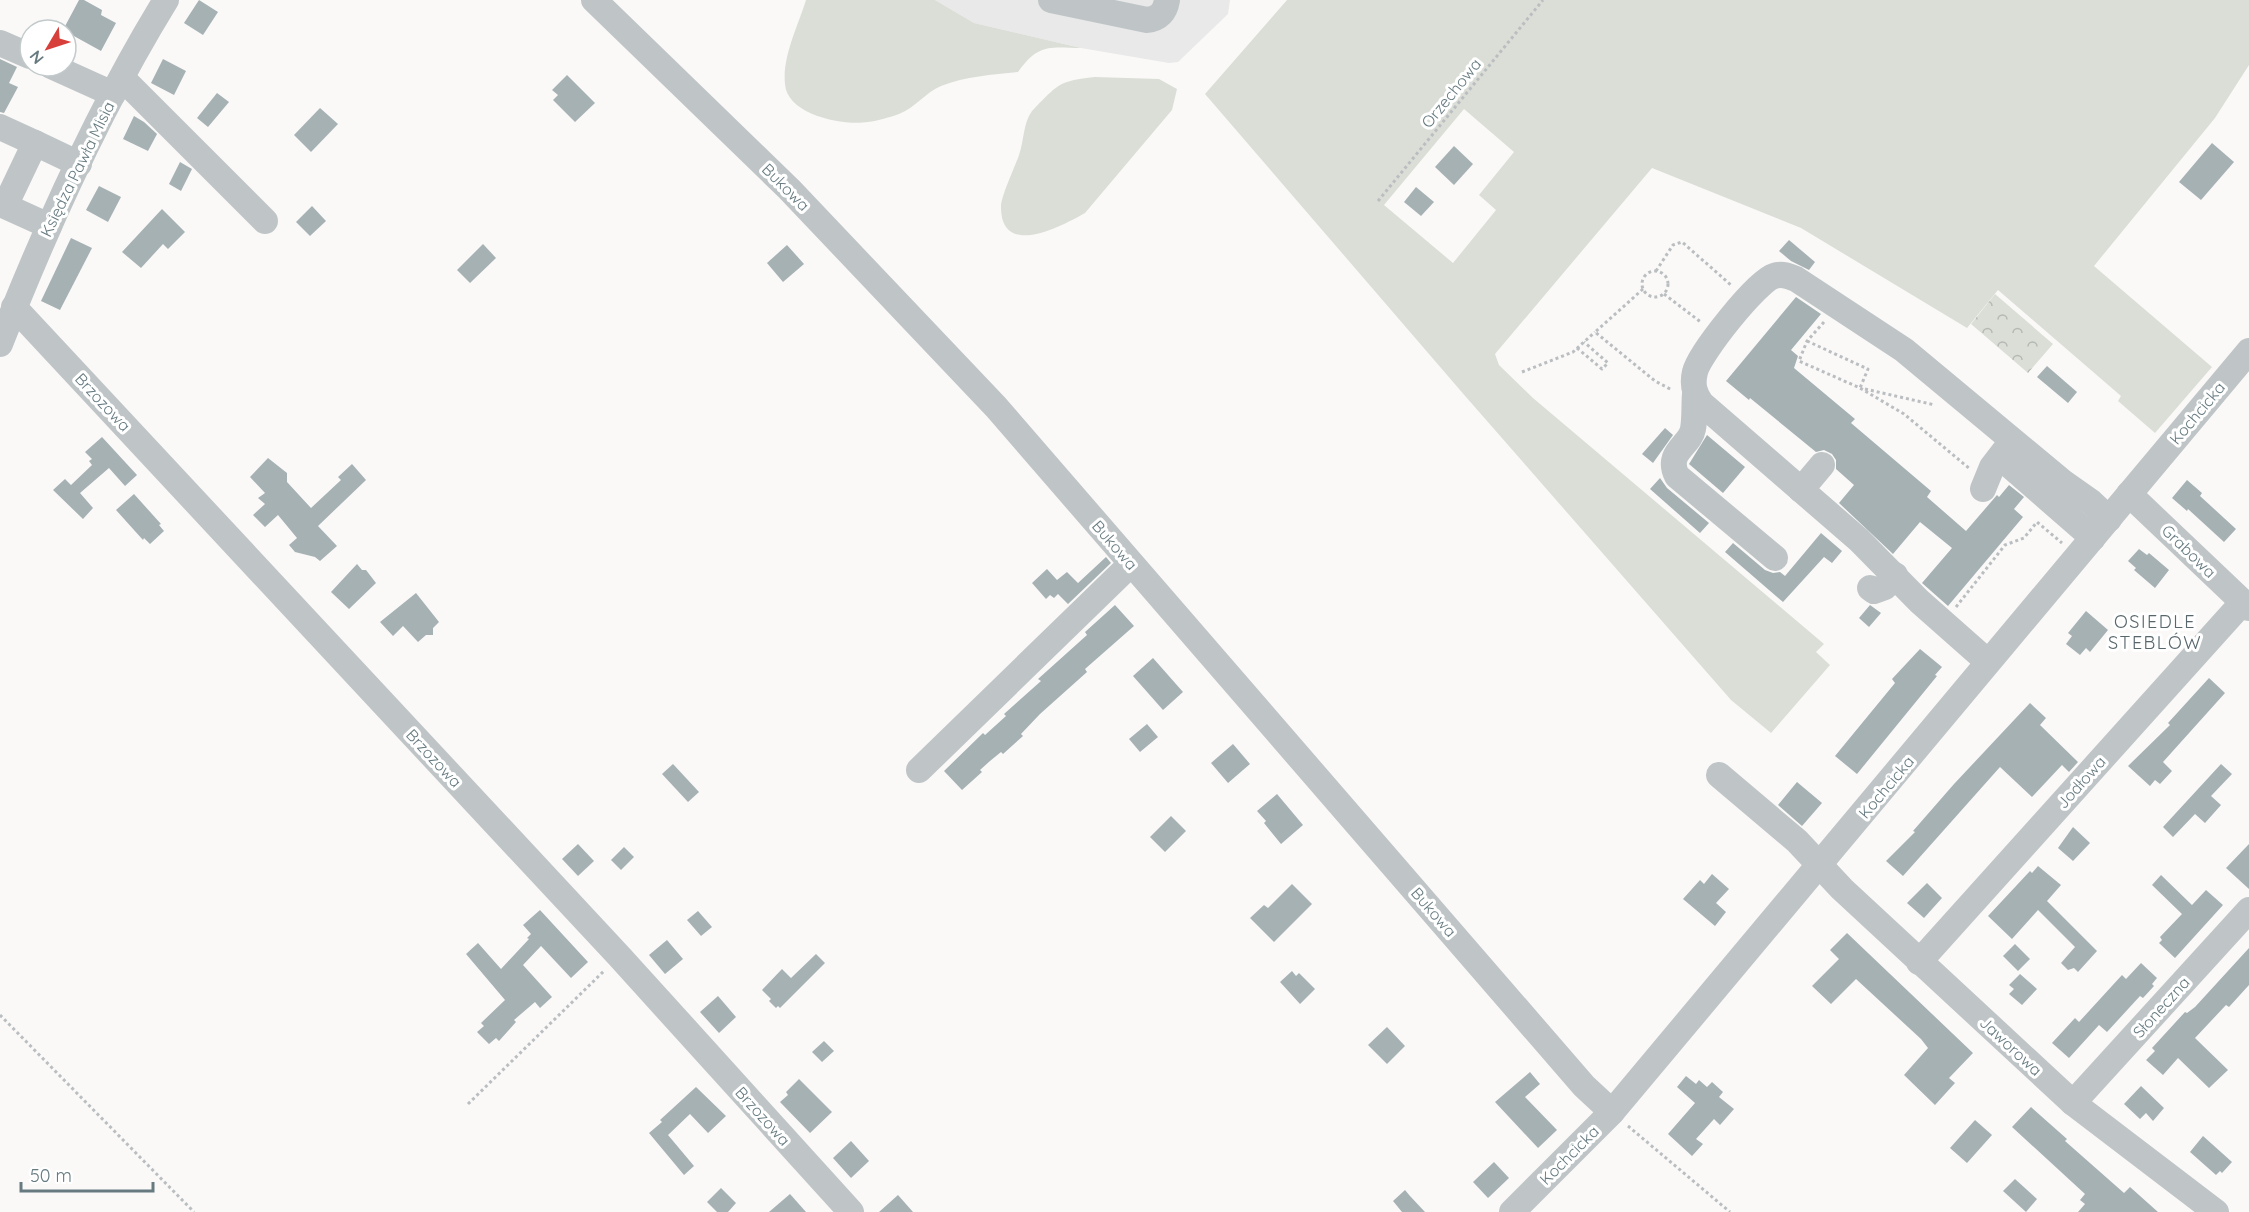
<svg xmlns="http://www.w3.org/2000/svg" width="2249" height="1212" font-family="Quicksand,sans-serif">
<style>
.built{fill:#e8e9e8}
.green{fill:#dbded7;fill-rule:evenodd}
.park{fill:url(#park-crowns)}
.building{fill:#a6b1b4}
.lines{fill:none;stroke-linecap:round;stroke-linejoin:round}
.path{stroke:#babec0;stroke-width:3;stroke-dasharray:3 3;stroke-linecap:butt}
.minor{stroke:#bfc5c7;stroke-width:26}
.labels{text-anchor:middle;stroke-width:6;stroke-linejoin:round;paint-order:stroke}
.street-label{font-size:16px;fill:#667a80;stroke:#fff}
.neighbourhood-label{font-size:18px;letter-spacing:1.5px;fill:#58676c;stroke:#fff}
</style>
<defs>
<pattern id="park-crowns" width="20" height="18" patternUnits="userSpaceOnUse" patternTransform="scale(1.5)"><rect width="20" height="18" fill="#dbded7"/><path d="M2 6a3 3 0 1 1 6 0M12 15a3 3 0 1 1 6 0" fill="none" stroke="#b5b9b4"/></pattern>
</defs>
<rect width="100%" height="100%" fill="#faf9f8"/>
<!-- built -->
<path class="built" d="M935,0H1230L1228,14L1178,62L1169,63L1081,48L974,23Z"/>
<!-- green -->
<g class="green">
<path d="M806,0H935L974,23L1081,48C1048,47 1038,44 1018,72C992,75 966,76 941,86C926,92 915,108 899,114C890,117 878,121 868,122C843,126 787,115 785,84C782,57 798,26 806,0Z"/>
<path d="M1287,0H2249V65L2215,118L2094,266L2212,367L2155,433L2118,401L2121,396L1998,290L1967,328L1801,228L1652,168L1495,354L1499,365L1533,398L1824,644L1816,652L1830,665L1771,733L1731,700L1466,397L1205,94ZM1464,109L1514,152L1479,195L1496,210L1453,263L1384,205Z"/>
<path d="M1095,77L1159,79L1177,89L1172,110L1085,213C1062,226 1001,259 1001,207C1001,196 1015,167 1019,155C1024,141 1023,123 1032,111C1041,102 1055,85 1067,82C1076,79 1086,78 1095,77Z"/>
</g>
<!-- park -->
<path class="park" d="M1995,294L2053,344L2028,373L1971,324Z"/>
<!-- building -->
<g class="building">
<path d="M79,0H84L102,10L101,15L116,23L101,51L63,30Z"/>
<path d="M199,0L218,12L203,35L184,23Z"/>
<path d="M0,59L17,67L9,83L18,87L4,113L0,112Z"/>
<path d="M163,59L186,71L174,95L151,83Z"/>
<path d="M567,75L595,103L575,122L553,100L558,95L552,90Z"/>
<path d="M217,93L229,102L208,127L197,118Z"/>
<path d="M320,108L338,124L311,152L294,135Z"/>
<path d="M134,116L144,122L157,134L148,151L123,139Z"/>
<path d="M2212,143L2234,162L2201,200L2179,182Z"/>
<path d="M1454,146L1473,164L1454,185L1435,167Z"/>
<path d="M180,162L192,169L181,191L169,184Z"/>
<path d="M99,186L121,197L108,222L86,210Z"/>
<path d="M1416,187L1434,202L1421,216L1404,202Z"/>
<path d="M312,206L326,221L310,236L296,222Z"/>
<path d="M162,209L185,232L168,249L163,244L141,268L122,252Z"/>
<path d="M71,238L92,248L60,310L41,301Z"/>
<path d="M1789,240L1815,262L1809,270L1791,261L1779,251Z"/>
<path d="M483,244L496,258L470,283L457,270Z"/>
<path d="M787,245L804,264L783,282L767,263Z"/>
<path d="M1796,297L1821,314L1791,350L1798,356L1794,368L1855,419L1851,423L1931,491L1927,497L1966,531L1997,495L1999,497L2009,485L2024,497L2014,509L2023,517L1948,606L1922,583L1952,548L1920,522L1893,554L1839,503L1854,485L1836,469V460L1832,454L1824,450L1816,452L1750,398L1749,400L1726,381Z"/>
<path d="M2047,366L2077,392L2068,403L2037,377Z"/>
<path d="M1665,428L1673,435L1653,463L1642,454Z"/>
<path d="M1707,435L1745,467L1723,493L1689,464Z"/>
<path d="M102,437L137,475L125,486L109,468L80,493L93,508L83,519L53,490L65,479L71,485L92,465L89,461L92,459L85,452Z"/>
<path d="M268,458L287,473V482L311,508L341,480L338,477L352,464L366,480L318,526L337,546L320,561L315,557L295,552L289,545L297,538L278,515L265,527L253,515L265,504L258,498L265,493L250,477Z"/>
<path d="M1660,478L1667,488L1709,523L1700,533L1650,489Z"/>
<path d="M2187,480L2202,493L2200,496L2236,529L2224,542L2188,509L2187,511L2172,498Z"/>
<path d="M134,494L161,524L159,525L164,531L150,544L144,538L143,540L116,510Z"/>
<path d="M1821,533L1842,551L1832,563L1824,557L1783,602L1725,552L1733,543L1765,570L1773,573L1780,572L1785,576Z"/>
<path d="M2139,549L2147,555L2149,553L2169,570L2155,588L2134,570L2136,568L2128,561Z"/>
<path d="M1106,557L1111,563L1068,604L1058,594L1054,598L1050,595L1046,599L1032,583L1047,569L1057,580L1067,572L1078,583Z"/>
<path d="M357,564L362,570H366L376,583L349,609L331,592Z"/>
<path d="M416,593L439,622L433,628V635H426L418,642L403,626L393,636L380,622Z"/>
<path d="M1115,605L1134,626L1085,669L1087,672L1040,714L1021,734L1023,736L1003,754L1001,752L990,761L980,770L982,772L962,790L944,771L983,733L985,735L1006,716L1004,714L1041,681L1038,679L1087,635L1085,632Z"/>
<path d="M1870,605L1881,613L1869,627L1859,618Z"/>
<path d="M2086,611L2108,630L2090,652L2086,648L2080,655L2066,644L2072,636L2068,633Z"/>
<path d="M1920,649L1942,667L1935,675L1937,676L1857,774L1835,756L1895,683L1892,679Z"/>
<path d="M1153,658L1183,692L1163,710L1133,676Z"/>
<path d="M2209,678L2225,693L2163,762L2172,771L2160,784L2155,780L2150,786L2128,766L2170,725L2168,723Z"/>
<path d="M2030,703L2046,718L2040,725L2078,762L2069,772L2062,765L2032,797L2000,767L1903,876L1886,861L1915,832L1913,831L1954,784Z"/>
<path d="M1147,724L1158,737L1140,752L1129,739Z"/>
<path d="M1233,744L1250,764L1228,783L1211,763Z"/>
<path d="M673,764L699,792L688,802L662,774Z"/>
<path d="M2221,764L2232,774L2211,796L2221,805L2205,823L2195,814L2173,837L2163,827Z"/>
<path d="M1797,782L1822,803L1802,826L1778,805Z"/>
<path d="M1277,794L1303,825L1281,844L1264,823L1266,821L1257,811Z"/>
<path d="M1171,816L1186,831L1165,852L1150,837Z"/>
<path d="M2073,827L2090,843L2073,861L2058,848Z"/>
<path d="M578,844L594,861L578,876L562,859Z"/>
<path d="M2249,844V889L2226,868Z"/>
<path d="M624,847L634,857L621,870L611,860Z"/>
<path d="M2038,866L2061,885L2047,901L2097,951L2078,972L2074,968L2068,970L2061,963L2075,947L2038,910L2012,939L1988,916L2030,871L2032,873Z"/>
<path d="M1712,874L1729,889L1716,903L1726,912L1715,926L1683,899L1700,880L1704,884Z"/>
<path d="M2161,875L2192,905L2206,890L2223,905L2175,958L2159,943L2162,940L2160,937L2182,914L2152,885Z"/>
<path d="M1927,883L1942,898L1924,918L1907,903Z"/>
<path d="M1292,884L1312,904L1274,942L1250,918L1264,905L1268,908Z"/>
<path d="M540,910L588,962L571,978L541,946L523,965L552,997L540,1008L535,1002L514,1020L516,1022L499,1041L496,1038L489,1044L477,1032L484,1026L481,1023L505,1000L466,954L478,943L501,969L529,939L527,938L531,934L523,925Z"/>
<path d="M698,911L712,927L701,936L687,920Z"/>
<path d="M1847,933L1973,1053L1949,1078L1955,1083L1935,1105L1904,1075L1928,1048L1921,1039L1856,979L1831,1004L1812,986L1839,959L1830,950Z"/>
<path d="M667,940L683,959L665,974L649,955Z"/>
<path d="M2015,944L2030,959L2018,971L2003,956Z"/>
<path d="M2249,948V985L2229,1007L2226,1005L2195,1038L2228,1070L2209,1088L2178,1058L2163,1075L2146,1060L2155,1051L2152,1048L2185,1012L2187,1013L2195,1007Z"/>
<path d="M816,954L825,963L780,1008L778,1006L776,1008L769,1001L771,999L762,990L782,969L791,978Z"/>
<path d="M2141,963L2157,978L2152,984L2154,986L2143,998L2140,996L2107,1032L2099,1025L2069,1058L2052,1043L2075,1018L2079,1022L2122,975L2126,979Z"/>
<path d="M1292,971L1296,976L1299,973L1315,989L1300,1004L1280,982Z"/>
<path d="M2020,974L2037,989L2022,1005L2009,994L2014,989L2009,985Z"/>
<path d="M718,996L736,1017L719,1033L700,1012Z"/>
<path d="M1387,1027L1405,1046L1387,1064L1368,1045Z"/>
<path d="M824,1041L834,1051L822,1062L812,1052Z"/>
<path d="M1530,1072L1540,1084L1525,1097L1557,1130L1538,1148L1495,1102Z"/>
<path d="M1686,1076L1696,1084L1699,1080L1707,1087L1712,1082L1723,1092L1719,1097L1734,1109L1720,1125L1714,1119L1696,1139L1703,1144L1692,1156L1668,1134L1695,1103L1677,1087Z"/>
<path d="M799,1079L832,1112L810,1133L780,1102L788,1095L786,1092Z"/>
<path d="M2141,1086L2164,1108L2153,1121L2146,1113L2140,1119L2124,1104Z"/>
<path d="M696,1087L726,1116L708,1133L690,1114L668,1135L694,1166L684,1175L649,1133L662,1122L660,1120Z"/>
<path d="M2031,1107L2067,1139L2065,1141L2124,1193L2130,1187L2158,1212H2078L2085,1204L2080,1200L2085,1194L2012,1127Z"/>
<path d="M1975,1120L1992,1135L1967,1163L1950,1148Z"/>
<path d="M2203,1136L2232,1162L2222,1173L2220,1171L2216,1175L2190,1152Z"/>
<path d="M851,1141L869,1161L851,1178L833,1158Z"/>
<path d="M1494,1162L1509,1178L1488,1198L1473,1182Z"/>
<path d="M2015,1179L2037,1199L2026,1212L2003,1191Z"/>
<path d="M721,1188L736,1203L728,1212H717L707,1202Z"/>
<path d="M1405,1190L1410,1196L1425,1212H1402L1393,1201Z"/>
<path d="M790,1194L806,1212H769Z"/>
<path d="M898,1195L913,1212H879Z"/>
</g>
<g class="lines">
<!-- path -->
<g class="path">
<path d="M1378,201L1543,0"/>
<path d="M1656,271L1673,245L1682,242L1731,285"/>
<circle cx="1655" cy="284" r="13"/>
<path d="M1643,289L1595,332L1655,381L1672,390"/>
<path d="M1664,294L1702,323"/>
<path d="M1824,322L1807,341L1799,361L1860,388L1904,414L1970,469"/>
<path d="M1807,341L1868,369L1860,388"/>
<path d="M1577,348L1602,369L1608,363L1584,342"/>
<path d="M1522,372L1573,352L1595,332"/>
<path d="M1865,389L1935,405"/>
<path d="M1956,607L2005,545L2024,538L2037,522L2062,543"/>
<path d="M0,1015L194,1212"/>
<path d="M468,1104L605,970"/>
<path d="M1628,1126L1730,1212"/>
</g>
<!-- minor -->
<g class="minor">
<path d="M594,0L789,189L996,407L1584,1086L1612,1112"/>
<path d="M1051,0L1147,20C1160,18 1165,12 1167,0"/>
<path d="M0,43L30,56"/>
<path d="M51,66L113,94"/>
<path d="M122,78L265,221"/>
<path d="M0,127L35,143"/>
<path d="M49,226L5,206L35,143L79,164"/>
<path d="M14,307L619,956L851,1212"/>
<path d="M0,344C46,227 100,107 166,0"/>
<path d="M1695,394C1694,405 1695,418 1693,429C1690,446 1665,452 1677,476L1775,558"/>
<path d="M2000,457L2093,538"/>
<path d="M1983,489L1992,467L2009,445"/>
<path d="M1801,490L1822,465"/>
<path d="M2129,494L2249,608"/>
<path d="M1870,588L1874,591L1885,587L1895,575"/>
<path d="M1988,662L1919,601L1859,540L1701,403C1694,393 1692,384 1695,372C1699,354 1757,281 1774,276C1782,273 1789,276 1796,279L1904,350L2064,483L2091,502L2109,519"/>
<path d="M919,770L1131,564"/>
<path d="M1719,775L1797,841L1842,889L2073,1103L2216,1212"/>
<path d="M1919,962L2243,602"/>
<path d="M2073,1103L2249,910"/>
<path d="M1512,1212L1612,1112L2249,351"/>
</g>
</g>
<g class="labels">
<!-- street labels -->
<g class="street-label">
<text transform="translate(1451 93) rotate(-51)" y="6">Orzechowa</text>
<text transform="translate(77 169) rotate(-64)" y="6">Księdza Pawła Misia</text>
<text transform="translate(786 187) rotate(45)" y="6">Bukowa</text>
<text transform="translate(103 402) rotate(47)" y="6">Brzozowa</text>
<text transform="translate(2197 413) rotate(-50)" y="6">Kochcicka</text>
<text transform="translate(1115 545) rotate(49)" y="6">Bukowa</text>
<text transform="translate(2189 551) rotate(44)" y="6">Grabowa</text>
<text transform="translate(434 758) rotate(47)" y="6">Brzozowa</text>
<text transform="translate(2081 782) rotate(-48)" y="6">Jodłowa</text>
<text transform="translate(1886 787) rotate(-50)" y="6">Kochcicka</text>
<text transform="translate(1434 912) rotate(49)" y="6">Bukowa</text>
<text transform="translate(2161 1007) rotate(-48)" y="6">Słoneczna</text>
<text transform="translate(2011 1046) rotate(43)" y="6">Jaworowa</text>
<text transform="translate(763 1116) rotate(48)" y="6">Brzozowa</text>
<text transform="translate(1569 1155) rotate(-45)" y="6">Kochcicka</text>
</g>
<!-- neighbourhood labels -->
<g class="neighbourhood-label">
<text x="2155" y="628">OSIEDLE<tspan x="2155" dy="21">STEBLÓW</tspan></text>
</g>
</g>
<!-- north arrow -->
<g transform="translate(48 48) rotate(231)"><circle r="28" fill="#ffffff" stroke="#c2cacc" stroke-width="1.5"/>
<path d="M0-4.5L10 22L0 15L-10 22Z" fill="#d73f3a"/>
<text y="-9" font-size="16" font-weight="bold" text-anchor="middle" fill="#667a80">N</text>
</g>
<!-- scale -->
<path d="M21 1182v9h132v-9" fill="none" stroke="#667a80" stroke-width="3"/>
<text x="30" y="1182" font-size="18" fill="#667a80" stroke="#ffffff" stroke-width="4.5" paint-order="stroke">50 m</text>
</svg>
